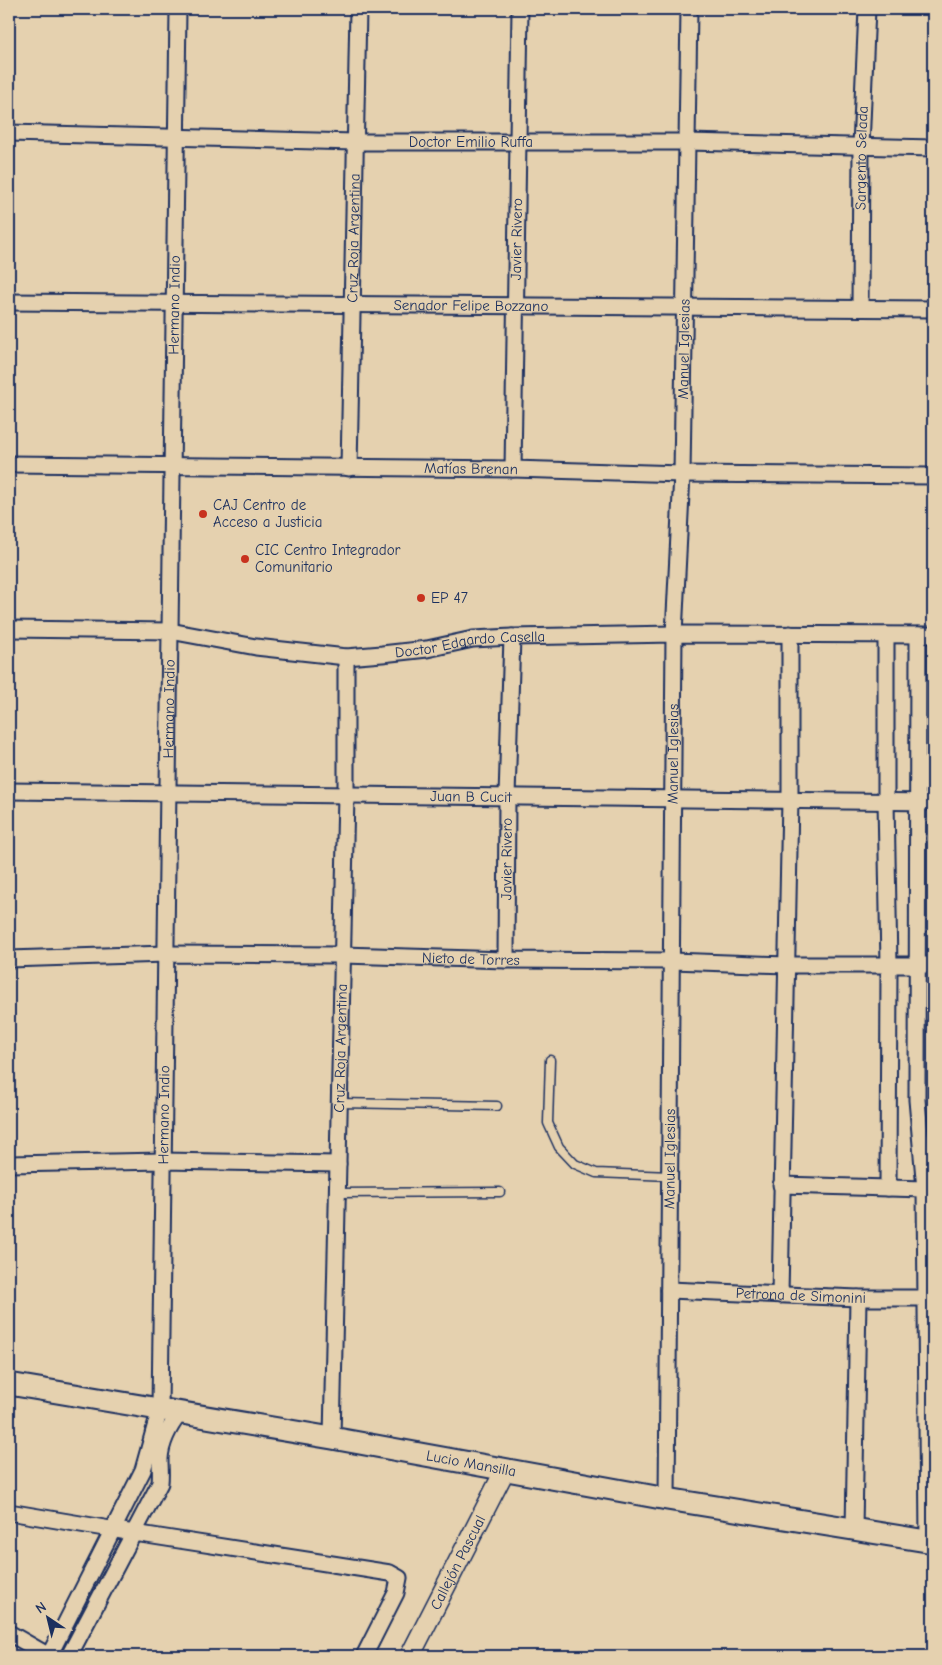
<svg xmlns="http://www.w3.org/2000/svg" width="942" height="1665" font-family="'Comic Neue',sans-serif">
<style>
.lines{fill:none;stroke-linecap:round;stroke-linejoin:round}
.service-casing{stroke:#1b2f5e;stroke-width:11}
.minor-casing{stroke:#1b2f5e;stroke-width:19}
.tertiary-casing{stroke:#1b2f5e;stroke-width:22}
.secondary-casing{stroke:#1b2f5e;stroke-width:25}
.service{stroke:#e5d1af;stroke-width:8}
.minor{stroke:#e5d1af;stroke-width:15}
.tertiary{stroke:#e5d1af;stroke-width:19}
.secondary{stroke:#e5d1af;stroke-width:21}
.poi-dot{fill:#c8321e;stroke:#e5d1af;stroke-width:2}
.labels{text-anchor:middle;stroke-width:4;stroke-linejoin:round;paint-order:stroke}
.street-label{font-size:15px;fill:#1b2f5e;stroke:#e5d1af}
.poi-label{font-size:15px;fill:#1b2f5e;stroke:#e5d1af;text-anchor:start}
</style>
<rect width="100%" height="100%" fill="#e5d1af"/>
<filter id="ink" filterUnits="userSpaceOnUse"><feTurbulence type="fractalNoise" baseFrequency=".02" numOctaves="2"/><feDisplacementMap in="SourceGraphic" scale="10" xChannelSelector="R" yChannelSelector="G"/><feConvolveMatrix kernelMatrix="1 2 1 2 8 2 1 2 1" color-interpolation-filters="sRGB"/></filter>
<g filter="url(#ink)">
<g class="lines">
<defs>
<g id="service">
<path d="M550,1060L548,1123L559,1147L575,1164L596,1173L670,1176"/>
<path d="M339,1103L497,1106"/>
<path d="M337,1193L500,1192"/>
</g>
<g id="minor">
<path id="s1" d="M9,133L355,142H687L933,148"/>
<path id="s2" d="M9,302L933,309"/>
<path id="s3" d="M860,308L861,146L867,9"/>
<path id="s4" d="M9,464L513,469L682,474L933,476"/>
<path id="s5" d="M349,468L358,9"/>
<path id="s6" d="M513,469L520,9"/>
<path id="s7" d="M9,629L170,631L256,647L346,657L382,654L427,649L473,639L512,637L674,634L933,635"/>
<path d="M886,635V801L889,965L888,1188"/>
<path d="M918,635L917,1100L925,1189L928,1541"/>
<path id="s8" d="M9,791L933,802"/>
<path id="s9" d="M9,959L166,954L343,955L506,960L672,961L787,965H933"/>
<path id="s10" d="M506,960L507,796L512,637"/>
<path d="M9,1164L163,1161L338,1164"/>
<path d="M781,1185L925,1189"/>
<path id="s11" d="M669,1290L858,1298H933"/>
<path d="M780,1295L790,800V634"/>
<path id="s12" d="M332,1438L346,795V657"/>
<path id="s13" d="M667,1499L674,634L682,474L689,9"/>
<path d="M9,1512L134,1533L390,1573L399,1578L396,1593L364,1656"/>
<path d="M854,1529L858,1298"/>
<path id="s14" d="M9,1633L49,1656L143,1470L160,1409L178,9"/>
<path d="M69,1656L160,1483C161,1474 160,1467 160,1459C161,1441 169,1427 180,1413"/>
</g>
<g id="tertiary">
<path id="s15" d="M410,1656L505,1470"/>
</g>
<g id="secondary">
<path id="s16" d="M9,1384L332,1438L667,1499L933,1542"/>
</g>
</defs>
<!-- service casing -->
<use href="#service" class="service-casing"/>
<!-- minor casing -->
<use href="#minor" class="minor-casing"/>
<!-- tertiary casing -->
<use href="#tertiary" class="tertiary-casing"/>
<!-- secondary casing -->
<use href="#secondary" class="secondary-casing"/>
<!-- service -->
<use href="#service" class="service"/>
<!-- minor -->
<use href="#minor" class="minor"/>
<!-- tertiary -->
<use href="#tertiary" class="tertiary"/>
<!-- secondary -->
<use href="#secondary" class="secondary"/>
</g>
</g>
<!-- markers -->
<g class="poi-dot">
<circle cx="203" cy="514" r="5"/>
<circle cx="245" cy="559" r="5"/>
<circle cx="421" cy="598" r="5"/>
</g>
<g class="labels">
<!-- street labels -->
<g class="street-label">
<text dy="5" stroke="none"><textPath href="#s1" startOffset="462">Doctor Emilio Ruffa</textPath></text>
<text dy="5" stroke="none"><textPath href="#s3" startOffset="150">Sargento Selada</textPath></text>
<text dy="5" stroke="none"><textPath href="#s5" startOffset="230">Cruz Roja Argentina</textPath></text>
<text dy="5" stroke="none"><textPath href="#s6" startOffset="230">Javier Rivero</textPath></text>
<text dy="5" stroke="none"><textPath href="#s14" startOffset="1422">Hermano Indio</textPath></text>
<text dy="5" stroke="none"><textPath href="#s2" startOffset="462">Senador Felipe Bozzano</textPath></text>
<text dy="5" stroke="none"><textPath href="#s13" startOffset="1150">Manuel Iglesias</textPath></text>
<text dy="5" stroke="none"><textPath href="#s4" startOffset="462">Matías Brenan</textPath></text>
<text dy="5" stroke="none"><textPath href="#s7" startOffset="464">Doctor Edgardo Casella</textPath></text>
<text dy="5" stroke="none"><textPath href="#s14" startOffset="1018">Hermano Indio</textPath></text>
<text dy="5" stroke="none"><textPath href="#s13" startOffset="745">Manuel Iglesias</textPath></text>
<text dy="5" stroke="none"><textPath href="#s8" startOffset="462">Juan B Cucit</textPath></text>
<text dy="5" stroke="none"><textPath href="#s10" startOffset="101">Javier Rivero</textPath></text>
<text dy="5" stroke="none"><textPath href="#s9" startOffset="462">Nieto de Torres</textPath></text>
<text dy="5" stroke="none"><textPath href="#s12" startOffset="390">Cruz Roja Argentina</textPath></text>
<text dy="5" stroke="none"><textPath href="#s14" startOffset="612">Hermano Indio</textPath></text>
<text dy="5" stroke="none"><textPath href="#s13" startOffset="340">Manuel Iglesias</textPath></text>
<text dy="5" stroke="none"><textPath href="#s11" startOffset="132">Petrona de Simonini</textPath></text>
<text dy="5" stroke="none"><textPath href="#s16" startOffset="469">Lucio Mansilla</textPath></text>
<text dy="5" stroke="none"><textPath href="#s15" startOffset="105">Callejón Pascual</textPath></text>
</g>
<!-- poi labels -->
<g class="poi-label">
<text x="213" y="510">CAJ Centro de<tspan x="213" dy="17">Acceso a Justicia</tspan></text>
<text x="255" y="555">CIC Centro Integrador<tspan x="255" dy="17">Comunitario</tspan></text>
<text x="431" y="603">EP 47</text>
</g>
</g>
<!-- margin -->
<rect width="942" height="1665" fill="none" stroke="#e5d1af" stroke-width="30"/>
<rect x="15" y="15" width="912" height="1635" fill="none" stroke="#1b2f5e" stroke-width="2" filter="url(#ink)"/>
<!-- north arrow -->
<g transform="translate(48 1618) rotate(325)" stroke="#e5d1af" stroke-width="4" paint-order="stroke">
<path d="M0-4L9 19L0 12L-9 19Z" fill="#1b2f5e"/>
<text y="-8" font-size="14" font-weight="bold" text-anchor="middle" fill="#1b2f5e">N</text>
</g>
</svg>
